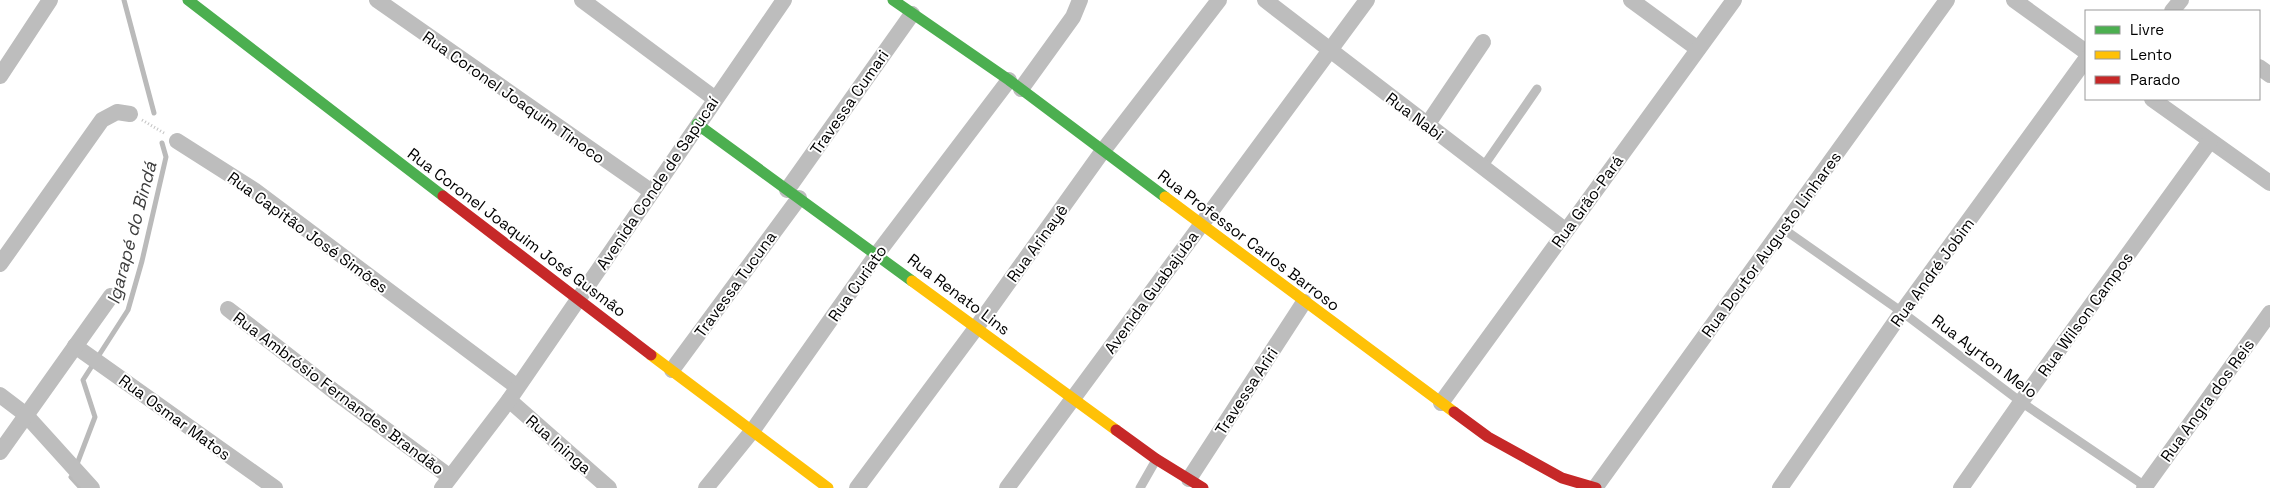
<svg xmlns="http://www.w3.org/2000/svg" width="2270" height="488" font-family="'Space Grotesk',sans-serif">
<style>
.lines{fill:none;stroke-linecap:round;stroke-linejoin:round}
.stream{stroke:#bababa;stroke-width:5}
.path{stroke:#c2c2c2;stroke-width:3;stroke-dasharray:1 2.5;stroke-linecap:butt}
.lane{stroke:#bdbdbd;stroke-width:9}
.street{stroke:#bdbdbd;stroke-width:16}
.fast{stroke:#4caf50;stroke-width:11}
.slow{stroke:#ffc107;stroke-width:11}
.jam{stroke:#c62828;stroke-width:11}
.labels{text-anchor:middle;stroke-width:4;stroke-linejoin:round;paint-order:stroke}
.street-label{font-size:16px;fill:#000;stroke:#fff}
.water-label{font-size:18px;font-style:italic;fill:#3d3d3d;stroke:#fff}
</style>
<rect width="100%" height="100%" fill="#fff"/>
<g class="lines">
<!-- stream -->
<g class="stream">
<path d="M124,0L154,113"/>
<path d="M77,464L95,417L83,380L128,310L142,261L166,157L162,143"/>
<path d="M71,477L81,488"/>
</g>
<!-- path -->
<path class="path" d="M142,120L164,133"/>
<!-- lane -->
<g class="lane">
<path d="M1483,167L1537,89"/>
<path d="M1782,228L1902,312L2021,402L2148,488"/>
<path d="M1140,488L1156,460"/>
</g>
<!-- street -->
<g class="street">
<path d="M377,0L652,192"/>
<path d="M582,0L714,98"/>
<path d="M1265,0L1565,230"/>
<path d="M1631,0L1698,49"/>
<path d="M2014,0L2086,52"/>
<path d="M2172,11L2181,0"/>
<path d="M2259,67L2270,75"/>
<path d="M0,76L50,0"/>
<path d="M1021,89L1073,17L1080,0"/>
<path d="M2152,99L2270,183"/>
<path d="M1427,125L1483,42"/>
<path d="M177,141L254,190L516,386"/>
<path d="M787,190L912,14"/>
<path d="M0,264L102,120L117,112L130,114"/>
<path d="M228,309L335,392L450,477"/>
<path d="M75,346L275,488"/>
<path d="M672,370L799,198"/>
<path d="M0,395L25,414L92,488"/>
<path d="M509,400L609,488"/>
<path d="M1441,403L1734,0"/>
<path d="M0,452L111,296"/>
<path d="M1189,479L1304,302"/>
<path d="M442,488L509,400L784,0"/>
<path d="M706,488L753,430L877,254L1009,80"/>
<path d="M857,488L976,328L1102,152L1219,0"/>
<path d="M1007,488L1367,0"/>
<path d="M1595,488L1947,0"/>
<path d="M1780,488L1902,312L2086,59"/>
<path d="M1961,488L2021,402L2210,141"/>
<path d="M2144,488L2270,313"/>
</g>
<!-- fast -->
<g class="fast">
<path d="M188,0L443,196"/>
<path d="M893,0L1009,80L1165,197"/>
<path d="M697,124L912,281"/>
</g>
<!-- slow -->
<g class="slow">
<path d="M1165,197L1454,412"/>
<path d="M912,281L1116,430"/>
<path d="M651,355L828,488"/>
</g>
<!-- jam -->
<g class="jam">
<path d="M443,196L651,355"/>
<path d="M1454,412L1488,437L1562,478L1596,488"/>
<path d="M1116,430L1156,459L1203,488"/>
</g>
</g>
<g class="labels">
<!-- street labels -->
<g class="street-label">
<text transform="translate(514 97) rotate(35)" y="6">Rua Coronel Joaquim Tinoco</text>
<text transform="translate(849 102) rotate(-55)" y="6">Travessa Cumari</text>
<text transform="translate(1415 116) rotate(37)" y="6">Rua Nabi</text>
<text transform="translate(657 183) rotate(-56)" y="6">Avenida Conde de Sapucaí</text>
<text transform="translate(1587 201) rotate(-54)" y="6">Rua Grão-Pará</text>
<text transform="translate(308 232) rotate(36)" y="6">Rua Capitão José Simões</text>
<text transform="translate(517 232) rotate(37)" y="6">Rua Coronel Joaquim José Gusmão</text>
<text transform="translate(1249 240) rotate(37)" y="6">Rua Professor Carlos Barroso</text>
<text transform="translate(1037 243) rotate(-54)" y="6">Rua Arinayê</text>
<text transform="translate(1771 244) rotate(-54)" y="6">Rua Doutor Augusto Linhares</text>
<text transform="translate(1932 272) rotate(-54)" y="6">Rua André Jobim</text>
<text transform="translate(857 283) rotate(-55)" y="6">Rua Curiato</text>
<text transform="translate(735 284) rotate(-54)" y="6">Travessa Tucuna</text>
<text transform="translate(1151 292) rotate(-54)" y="6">Avenida Guabajuba</text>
<text transform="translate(959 294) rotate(37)" y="6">Rua Renato Lins</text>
<text transform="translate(2085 314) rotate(-54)" y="6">Rua Wilson Campos</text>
<text transform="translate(1985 356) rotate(37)" y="6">Rua Ayrton Melo</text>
<text transform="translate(1246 391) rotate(-57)" y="6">Travessa Ariri</text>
<text transform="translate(339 393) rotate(37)" y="6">Rua Ambrósio Fernandes Brandão</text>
<text transform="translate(2207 400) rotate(-54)" y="6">Rua Angra dos Reis</text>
<text transform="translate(175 417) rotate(36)" y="6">Rua Osmar Matos</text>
<text transform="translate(559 444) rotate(41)" y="6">Rua Ininga</text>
</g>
<!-- water labels -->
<g class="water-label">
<text transform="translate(132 233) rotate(-75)" y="6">Igarapé do Bindá</text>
</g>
</g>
<!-- legend -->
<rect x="2085" y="10" width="175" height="90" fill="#ffffff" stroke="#999999"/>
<rect x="2095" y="26" width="25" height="8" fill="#4caf50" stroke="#999999"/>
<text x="2130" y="35" font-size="15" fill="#000000">Livre</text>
<rect x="2095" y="51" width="25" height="8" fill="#ffc107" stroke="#999999"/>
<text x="2130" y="60" font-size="15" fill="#000000">Lento</text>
<rect x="2095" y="76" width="25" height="8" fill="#c62828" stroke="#999999"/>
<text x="2130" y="85" font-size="15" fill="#000000">Parado</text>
</svg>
